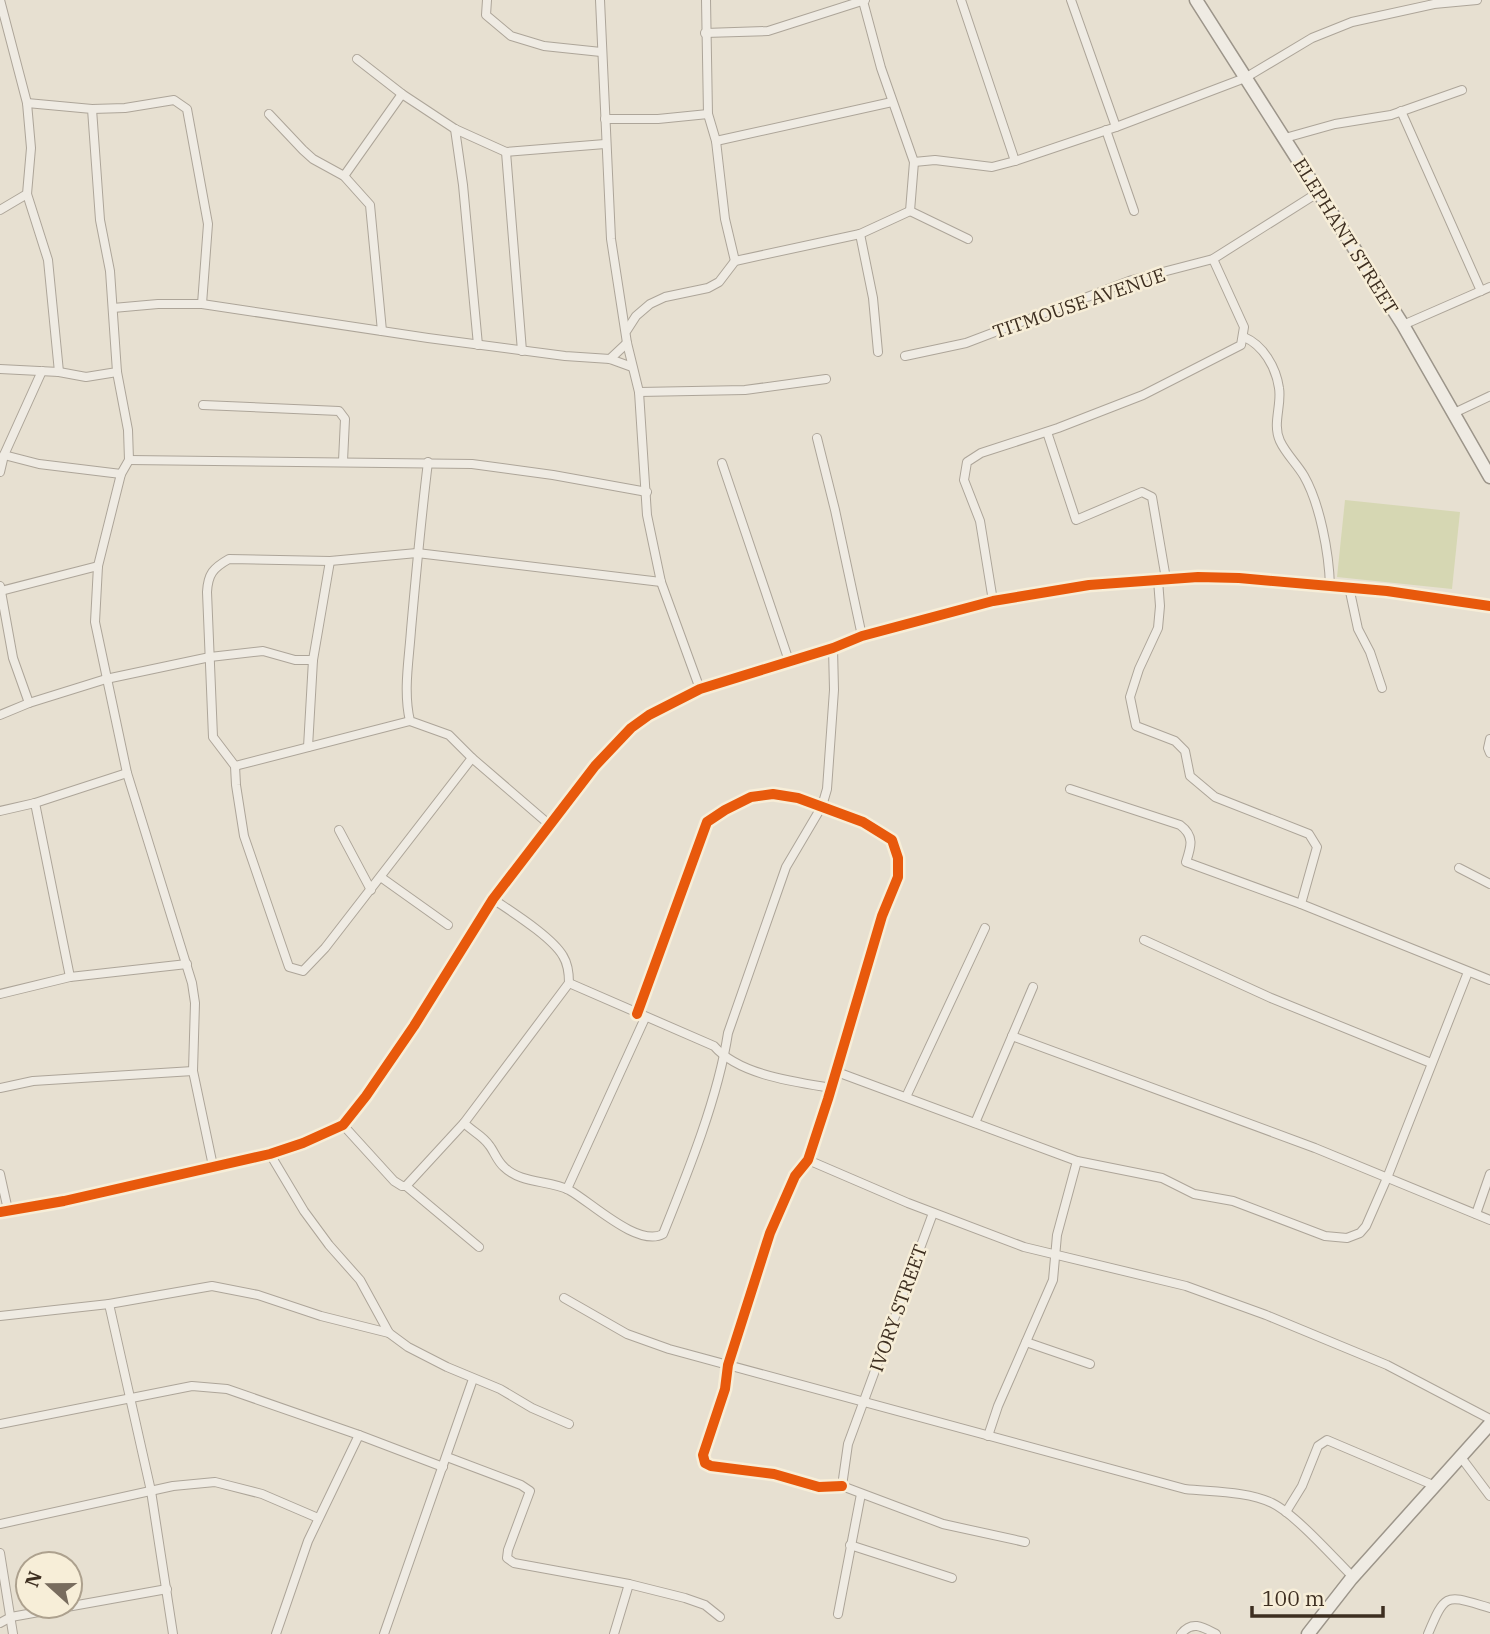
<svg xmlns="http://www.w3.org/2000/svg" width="1490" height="1634" font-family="'IBM Plex Serif',serif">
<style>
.green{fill:#d6d7b3}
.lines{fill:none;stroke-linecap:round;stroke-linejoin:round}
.street-casing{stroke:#ada599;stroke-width:10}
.secondary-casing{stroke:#9c958a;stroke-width:15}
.street{stroke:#efebe3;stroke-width:8}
.secondary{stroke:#efebe3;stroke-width:12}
.cycleway-casing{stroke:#f7eed8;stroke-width:15}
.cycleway{stroke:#e8590c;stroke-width:10}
.labels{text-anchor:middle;stroke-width:5;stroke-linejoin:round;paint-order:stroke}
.street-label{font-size:19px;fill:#3d2e20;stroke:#f7eed8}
</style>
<rect width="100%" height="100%" fill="#e7e0d1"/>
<!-- green -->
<path class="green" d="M1345,500L1460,512L1452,589L1337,577Z"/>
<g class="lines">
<defs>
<g id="street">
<path d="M487,0L486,15L511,36L544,46L601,52"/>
<path d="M600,0L611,239L627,343L639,392L647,515L661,582L700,689"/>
<path d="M706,0L708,114L716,141L725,219L735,261"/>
<path d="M961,0L1015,161"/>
<path d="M1071,0L1116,127"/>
<path d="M863,1L881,68L914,162L910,211"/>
<path d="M705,33L768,31L865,0"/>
<path d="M357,59L402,94L455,129L506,152L605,144"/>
<path d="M92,109L125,108L174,100L187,109L208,224L202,304"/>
<path d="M1401,111L1481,291"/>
<path d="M269,114L303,150L313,159L344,176L370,205L382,331"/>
<path d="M605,119H658L708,114"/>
<path d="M455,129L463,185L478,345"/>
<path d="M1106,130L1134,211"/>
<path d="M1285,138L1335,124L1391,115L1462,90"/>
<path d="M716,141L892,102"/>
<path d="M506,152L522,351"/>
<path d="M914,162L935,160L992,167L1015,161L1116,127L1245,78L1312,38L1352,22L1434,4L1477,0"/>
<path d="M344,176L402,94"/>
<path d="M27,194L48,260L59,372"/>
<path d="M0,210L27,194L31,148L27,103L0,0"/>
<path d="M910,211L968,239"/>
<path d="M860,234L873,298L878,352"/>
<path d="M113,308L158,304H202L428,338L565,356L610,359L632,367"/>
<path d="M1403,325L1490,287"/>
<path d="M627,330L636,316L650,304L665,297L708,288L719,282L735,261L860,234L910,211"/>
<path d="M1244,337C1263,345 1276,367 1279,388C1282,405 1272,424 1280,441C1286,454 1297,464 1304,476C1320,504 1329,553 1330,586"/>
<path d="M905,356L966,343L1132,280L1213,259L1319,192"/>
<path d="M610,359L627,343"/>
<path d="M0,369L59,372L86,377L117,372L110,271L100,220L92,109L27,103"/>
<path d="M117,372L128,430L129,460L121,474L98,566L95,622L127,773L192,983L195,1003L193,1071L213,1166"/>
<path d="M639,392L745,390L826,379"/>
<path d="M203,405L339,411L345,419L343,461"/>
<path d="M1454,413L1490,396"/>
<path d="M1047,432L1076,520L1142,492L1152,497L1166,579"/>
<path d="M817,438L835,510L862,636"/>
<path d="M4,455L39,464L121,474"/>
<path d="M129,460L472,464L553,475L647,492"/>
<path d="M428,462C421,518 416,574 411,630C409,660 403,691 410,721L449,735L472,758L551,826"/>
<path d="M722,463L789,661"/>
<path d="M0,472L4,455L42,371"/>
<path d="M1158,580L1160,606L1158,628L1139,669L1130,697L1136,726L1175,741L1185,751L1190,776L1215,797L1309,834L1317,847L1301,904"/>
<path d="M0,586L13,658L29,703"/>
<path d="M1349,587L1358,629L1370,652L1382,688"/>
<path d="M1,591L98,566"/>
<path d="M993,601L980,521L964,480L967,462L981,453L1058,428L1143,395L1241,345L1244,327L1213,259"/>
<path d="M0,715L29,703L106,679L210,657L263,651L295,660H313"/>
<path d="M1490,739L1488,748L1490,753"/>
<path d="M308,747L313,660L330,561"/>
<path d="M472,758L325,948L303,971L289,967L244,836L236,785L235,766L213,737L207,592C208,574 213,568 229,559L330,561L417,553L661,582"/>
<path d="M235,766L410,721"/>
<path d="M1070,789L1180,825C1195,836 1191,847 1186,862L1301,904L1490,980"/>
<path d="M35,803L70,977"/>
<path d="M0,811L35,803L127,773"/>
<path d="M339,830L371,890"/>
<path d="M1459,868L1490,884"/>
<path d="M382,878L448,925"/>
<path d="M493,899C512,912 552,937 563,956C568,964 569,973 569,983L464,1123C472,1131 483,1136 489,1145C494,1151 497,1161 504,1167C521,1184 549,1180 569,1190C591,1202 638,1248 663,1234C688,1172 718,1098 728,1033L786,867L822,806L827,789L834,690L833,648"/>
<path d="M1144,940L1271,998L1431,1063"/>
<path d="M569,983L714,1046C739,1075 795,1082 832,1088"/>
<path d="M0,994L70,977L187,964"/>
<path d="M637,1014L707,822L725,810L751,797L773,794L798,798L863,822L892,840L898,858V877L882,916L828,1099L808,1160L795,1176L770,1233L728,1365L725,1389L703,1455L705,1463L711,1466L774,1474L819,1487L842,1486"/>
<path d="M1012,1036L1315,1148L1490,1220"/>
<path d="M837,1072L1077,1161L1162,1178L1194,1194L1233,1201L1325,1236L1347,1238L1360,1233L1366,1226L1387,1178L1468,972"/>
<path d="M0,1088L33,1081L193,1071"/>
<path d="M906,1097L985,928"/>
<path d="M975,1123L1033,987"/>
<path d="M343,1125L394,1181L402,1186H406L479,1247"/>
<path d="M270,1154L304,1211L329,1245L360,1280L389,1333L408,1347L447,1367L500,1389L532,1408L569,1424"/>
<path d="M808,1160L908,1203L1024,1247L1186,1286L1266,1315L1387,1365L1490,1419"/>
<path d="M0,1174L8,1210"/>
<path d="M406,1186L464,1123"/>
<path d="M567,1189L645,1018"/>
<path d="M0,1212L64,1201L270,1154L303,1143L343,1125L366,1096L414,1026L493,899L595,766L631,728L649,715L700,689L833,648L862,636L993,601L1089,585L1198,577L1239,578L1387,591L1490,606"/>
<path d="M933,1213L848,1444L842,1486L943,1524L1025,1542"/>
<path d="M1476,1214L1490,1174"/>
<path d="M564,1298L627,1334L669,1349L1185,1489C1212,1492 1247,1491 1272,1503C1295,1514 1333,1557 1353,1577"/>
<path d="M109,1304L151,1491L173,1634"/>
<path d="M0,1316L109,1304L212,1286L258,1295L321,1316L389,1333"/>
<path d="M1026,1342L1090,1364"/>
<path d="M0,1424L192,1386L227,1389L359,1435"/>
<path d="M988,1436L998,1406L1053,1280L1057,1235L1077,1161"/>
<path d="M1460,1456L1490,1496"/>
<path d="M447,1457L521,1485L530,1491L508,1550L507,1558L514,1563L629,1584L685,1598L705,1605L720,1617"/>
<path d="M1286,1512L1302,1486L1318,1446L1327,1440L1433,1485"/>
<path d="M0,1524L173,1486L215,1482L262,1494L318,1518"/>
<path d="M850,1545L952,1578"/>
<path d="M0,1553L13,1634"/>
<path d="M838,1614L861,1494"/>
<path d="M0,1623L11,1617L167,1589"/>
<path d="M276,1634L308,1541L359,1435L443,1467"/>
<path d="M384,1634L473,1379"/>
<path d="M614,1634L629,1584"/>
<path d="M1181,1634C1192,1620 1203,1627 1216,1634"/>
<path d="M1428,1634C1446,1591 1446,1595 1490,1608"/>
</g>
<g id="secondary">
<path d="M1196,0L1403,325L1490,477"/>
<path d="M1308,1634L1351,1579L1490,1424"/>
</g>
</defs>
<!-- street casing -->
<use href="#street" class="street-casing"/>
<!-- secondary casing -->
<use href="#secondary" class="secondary-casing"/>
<!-- street -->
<use href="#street" class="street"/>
<!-- secondary -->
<use href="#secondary" class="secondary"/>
<defs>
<g id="cycleway">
<path d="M637,1014L707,822L725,810L751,797L773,794L798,798L863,822L892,840L898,858V877L882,916L828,1099L808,1160L795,1176L770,1233L728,1365L725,1389L703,1455L705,1463L711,1466L774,1474L819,1487L842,1486"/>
<path d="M0,1212L64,1201L270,1154L303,1143L343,1125L366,1096L414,1026L493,899L595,766L631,728L649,715L700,689L833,648L862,636L993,601L1089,585L1198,577L1239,578L1387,591L1490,606"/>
</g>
</defs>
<!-- cycleway casing -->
<use href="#cycleway" class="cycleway-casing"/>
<!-- cycleway -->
<use href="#cycleway" class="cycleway"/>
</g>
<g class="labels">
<!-- street labels -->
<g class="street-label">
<text transform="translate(1346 236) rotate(58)" y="7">ELEPHANT STREET</text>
<text transform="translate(1079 303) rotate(-19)" y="7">TITMOUSE AVENUE</text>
<text transform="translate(898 1308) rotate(-70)" y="7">IVORY STREET</text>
</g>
</g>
<!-- north arrow -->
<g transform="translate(49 1585) rotate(291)"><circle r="33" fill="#f7eed8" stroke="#ada18e" stroke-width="2"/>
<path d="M0-5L12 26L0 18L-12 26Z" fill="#786c5e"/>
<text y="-10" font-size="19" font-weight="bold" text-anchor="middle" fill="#3d2e20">N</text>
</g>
<!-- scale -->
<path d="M1252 1606v10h131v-10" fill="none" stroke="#3d2e20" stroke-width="3.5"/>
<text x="1262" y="1606" font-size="21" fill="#3d2e20" stroke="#f7eed8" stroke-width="5" paint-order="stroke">100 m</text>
</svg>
